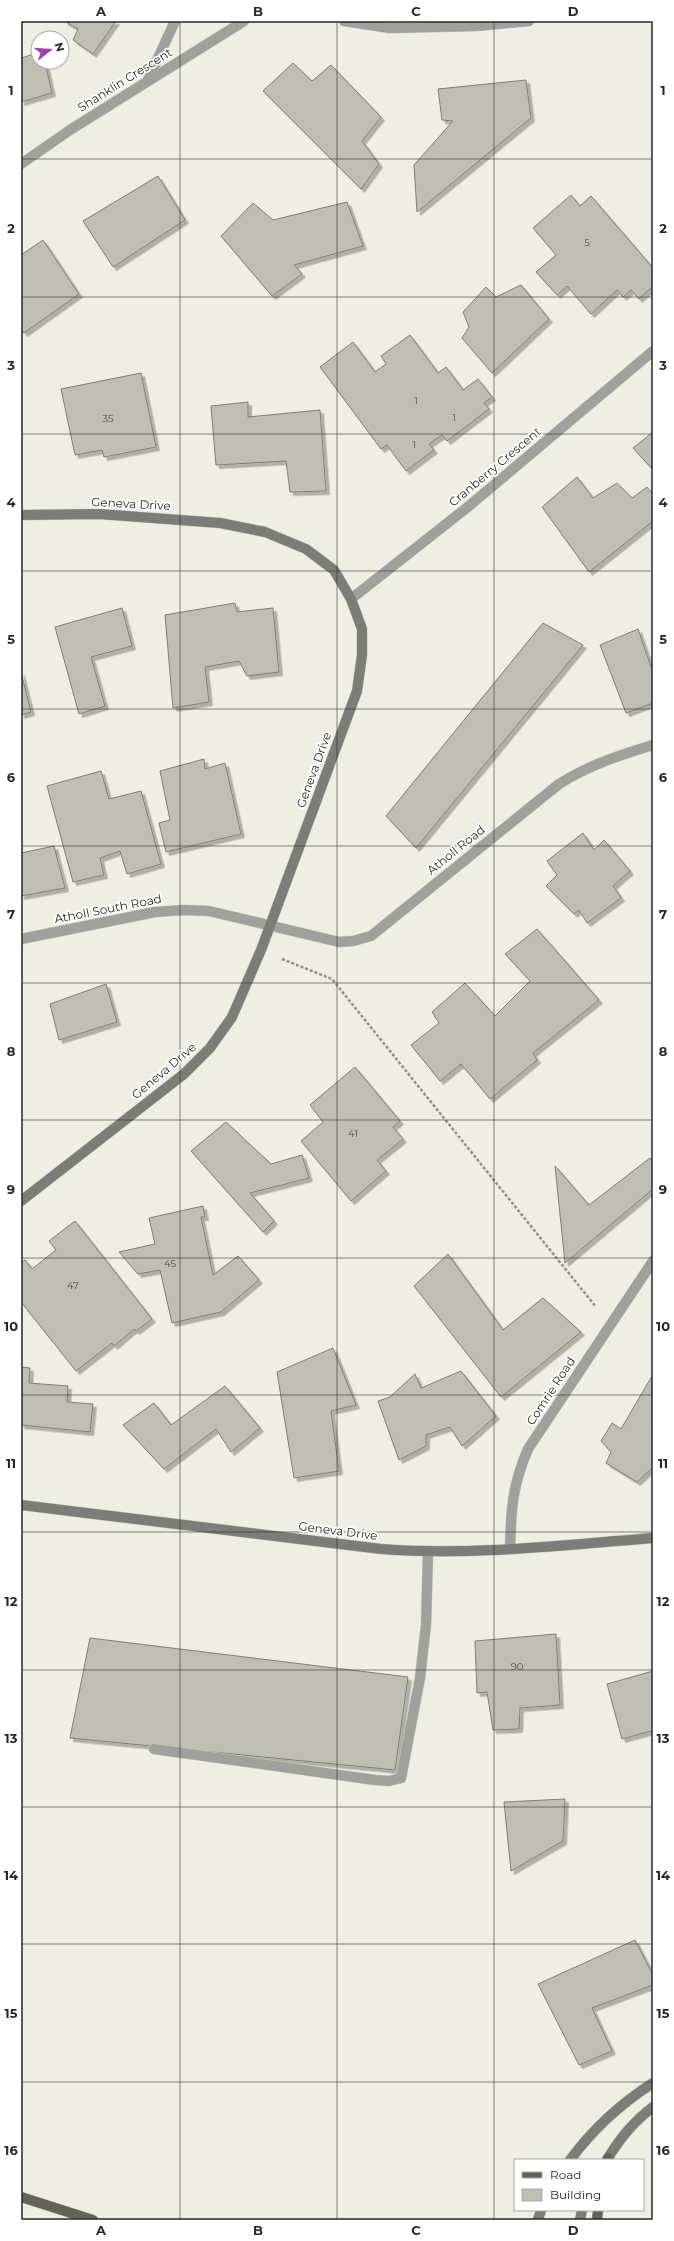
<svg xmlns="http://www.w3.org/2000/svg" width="674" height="2241" font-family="Montserrat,sans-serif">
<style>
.building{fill:#bebeb3;stroke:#7e7e74;filter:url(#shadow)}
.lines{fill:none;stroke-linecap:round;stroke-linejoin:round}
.lane-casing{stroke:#cacac0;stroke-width:11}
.street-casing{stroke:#cacac0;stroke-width:11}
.secondary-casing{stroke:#cacac0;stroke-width:11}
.primary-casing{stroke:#cacac0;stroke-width:11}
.path{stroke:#909088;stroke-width:2.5;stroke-dasharray:3 2;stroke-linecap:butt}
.lane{stroke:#a1a19c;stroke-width:10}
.street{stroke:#a1a19c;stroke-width:10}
.secondary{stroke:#7c7d76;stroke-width:10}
.primary{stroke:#63635a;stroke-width:10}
.grid{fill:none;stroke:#282824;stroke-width:1;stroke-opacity:0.55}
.labels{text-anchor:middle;stroke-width:3.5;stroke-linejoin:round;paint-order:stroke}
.number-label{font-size:10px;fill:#4e4e48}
.street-label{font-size:12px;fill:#282824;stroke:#fff}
.neatline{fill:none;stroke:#282824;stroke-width:1.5}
.grid-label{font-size:13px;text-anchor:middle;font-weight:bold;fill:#282824}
</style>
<defs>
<filter id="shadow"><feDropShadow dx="3.5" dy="3.5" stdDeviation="0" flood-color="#0004"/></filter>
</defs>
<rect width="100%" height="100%" fill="#eeeee2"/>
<!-- building -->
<g class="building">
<path d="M64,21H116L93,54L73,40L78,29Z"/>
<path d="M38,53V62H45L52,93L21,102V58Z"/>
<path d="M293,63L312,81L331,65L381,117L362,141L379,164L361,189L263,91Z"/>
<path d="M526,80L531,118L417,212L414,165L453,121L442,120L438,89Z"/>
<path d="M158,176L185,220L113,267L83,221Z"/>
<path d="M571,195L580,206L591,196L653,268V286L639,299L631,290L623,297L617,290L591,314L567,286L557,295L536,272L556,255L533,228Z"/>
<path d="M347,202L363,246L294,265L302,274L272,296L221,236L253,203L273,220Z"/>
<path d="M43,240L79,294L24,333L21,329V255Z"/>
<path d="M521,285L549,319L492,373L462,338L469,327L463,312L486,287L496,297Z"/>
<path d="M410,335L438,373L446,367L463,390L478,379L492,397L484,403L489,409L447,441L442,435L429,444L434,450L406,471L387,445L381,449L320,367L353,342L375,372L386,364L381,356Z"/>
<path d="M141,373L156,447L104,457L102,450L75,455L61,389Z"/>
<path d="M248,402V417L320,410L326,491L290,492L286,461L216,465L211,406Z"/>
<path d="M653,432V470L633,448Z"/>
<path d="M577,477L593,498L617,483L632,498L647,487L653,495V521L589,572L542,507Z"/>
<path d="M235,603L237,612L273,608L279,672L247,676L239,661L205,667L209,702L173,708L165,615Z"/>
<path d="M122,608L132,646L91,657L105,706L79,714L55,627Z"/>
<path d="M543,623L583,645L416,848L386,816Z"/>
<path d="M638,629L651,667L653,666V703L626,713L600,645Z"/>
<path d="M21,672L31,712L21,715Z"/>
<path d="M204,759L205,769L225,763L241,834L166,852L159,823L170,820L160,771Z"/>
<path d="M101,771L109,799L141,791L161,864L127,874L120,851L100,858L104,875L73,882L47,786Z"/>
<path d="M583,833L594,850L604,840L630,871L613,886L621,898L587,923L579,910L574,914L546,886L557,875L547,861Z"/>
<path d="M54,846L65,888L21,896V853Z"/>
<path d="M537,929L599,1000L533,1053L537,1060L490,1099L461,1064L440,1081L411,1045L439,1023L432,1012L465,983L495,1016L530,981L505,954Z"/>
<path d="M106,984L117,1022L59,1040L50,1004Z"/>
<path d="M355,1067L400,1121L393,1127L403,1139L377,1160L386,1171L351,1201L301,1141L323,1122L310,1105Z"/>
<path d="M226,1122L271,1164L302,1155L309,1178L250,1193L274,1221L263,1232L191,1151Z"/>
<path d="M650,1158L653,1162V1189L565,1263L555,1166L589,1205Z"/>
<path d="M203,1206L205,1217H201L213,1275L238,1256L259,1280L221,1312L172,1323L160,1270L138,1274L119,1252L155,1244L149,1218Z"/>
<path d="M75,1221L152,1319L136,1331L134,1329L114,1346L112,1343L76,1371L21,1302V1263L25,1260L32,1269L56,1250L49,1241Z"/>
<path d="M448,1254L503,1330L543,1298L581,1332L501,1397L414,1286Z"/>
<path d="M333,1348L356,1405L331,1411L339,1471L294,1478L277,1372Z"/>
<path d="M21,1367L30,1368L29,1383L68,1386L67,1402L93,1404L90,1432L21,1425Z"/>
<path d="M461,1371L496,1416L462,1446L450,1427L426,1435V1446L399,1460L378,1401L390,1397L415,1374L421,1388Z"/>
<path d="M652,1376L653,1467L637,1482L606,1463L611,1452L601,1441L612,1423L621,1429Z"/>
<path d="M225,1386L260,1428L231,1452L216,1429L164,1469L123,1425L154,1403L171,1425Z"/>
<path d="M556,1634L560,1705L520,1708L519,1729L493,1730L487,1692L477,1693L475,1641Z"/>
<path d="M90,1638L408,1677L395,1770L70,1738Z"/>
<path d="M653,1671V1739L651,1731L622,1739L607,1684Z"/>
<path d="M565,1799L563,1841L511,1871L504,1802Z"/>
<path d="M635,1940L653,1975V1985L592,2008L612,2051L579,2065L538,1984Z"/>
</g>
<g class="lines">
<defs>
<path id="lane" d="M154,1749L375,1780L389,1781L401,1778L420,1678L426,1625L428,1553"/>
<g id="street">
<path d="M344,21L390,28L477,26L529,21"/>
<path d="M148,80L175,21"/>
<path d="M21,164L70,130L244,21"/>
<path d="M351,599L469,506L653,351"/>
<path d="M21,939L155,912L183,910L209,911L339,942L353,941L371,936L559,784C589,765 620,755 653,745"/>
<path d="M510,1549C511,1510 512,1486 528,1449L653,1261"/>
</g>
<g id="secondary">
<path d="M21,515L99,514L220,523L265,532L306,549L334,570L351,599L362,629V655L357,691L261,950L232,1017L210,1048L184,1074L21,1201"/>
<path d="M21,1505L381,1549C472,1556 563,1545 653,1538"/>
<path d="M570,2160C593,2129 620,2104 653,2083"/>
<path d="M607,2160C619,2139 633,2122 653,2107"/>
<path d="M538,2220L541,2210"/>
<path d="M580,2220L582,2210"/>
</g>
<g id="primary">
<path d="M607,2160L608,2158"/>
<path d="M21,2197L93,2220"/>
<path d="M597,2220L598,2210"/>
</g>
</defs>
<!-- lane casing -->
<use href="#lane" class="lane-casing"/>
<!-- street casing -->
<use href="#street" class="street-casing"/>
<!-- secondary casing -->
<use href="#secondary" class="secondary-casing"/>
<!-- primary casing -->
<use href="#primary" class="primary-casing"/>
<!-- path -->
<path class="path" d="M282,959L332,979L596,1307"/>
<!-- lane -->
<use href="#lane" class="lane"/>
<!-- street -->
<use href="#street" class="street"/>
<!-- secondary -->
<use href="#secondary" class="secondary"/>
<!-- primary -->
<use href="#primary" class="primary"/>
</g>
<!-- grid -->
<path class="grid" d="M180,21V2220M337,21V2220M494,21V2220M21,159H653M21,297H653M21,434H653M21,571H653M21,709H653M21,846H653M21,983H653M21,1120H653M21,1258H653M21,1395H653M21,1532H653M21,1670H653M21,1807H653M21,1944H653M21,2082H653"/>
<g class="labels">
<!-- number labels -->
<g class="number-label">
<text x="587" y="246">5</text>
<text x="416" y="404">1</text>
<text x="454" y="421">1</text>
<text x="108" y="422">35</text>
<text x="414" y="448">1</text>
<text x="353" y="1137">41</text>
<text x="170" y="1267">45</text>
<text x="73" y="1289">47</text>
<text x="517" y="1670">90</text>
</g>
<!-- street labels -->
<g class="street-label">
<text transform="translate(125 80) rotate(-32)" y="4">Shanklin Crescent</text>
<text transform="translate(495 467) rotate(-40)" y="4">Cranberry Crescent</text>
<text transform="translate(131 504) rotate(3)" y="4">Geneva Drive</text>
<text transform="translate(314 770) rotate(-70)" y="4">Geneva Drive</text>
<text transform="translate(456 850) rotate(-39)" y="4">Atholl Road</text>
<text transform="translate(108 909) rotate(-11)" y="4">Atholl South Road</text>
<text transform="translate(164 1071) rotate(-40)" y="4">Geneva Drive</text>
<text transform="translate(551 1391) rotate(-57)" y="4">Comrie Road</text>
<text transform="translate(338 1531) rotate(7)" y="4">Geneva Drive</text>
</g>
</g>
<!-- border -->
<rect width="674" height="2241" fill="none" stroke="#ffffff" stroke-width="44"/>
<!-- legend -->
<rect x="514" y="2159" width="130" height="52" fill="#ffffff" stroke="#a9a9a7"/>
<rect x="522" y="2172" width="20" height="6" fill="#63635a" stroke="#a9a9a7"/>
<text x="550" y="2179" font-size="12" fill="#282824">Road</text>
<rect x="522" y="2189" width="20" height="12" fill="#bebeb3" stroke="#a9a9a7"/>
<text x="550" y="2199" font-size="12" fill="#282824">Building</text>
<!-- north arrow -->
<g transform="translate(50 50) rotate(73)"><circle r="19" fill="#ffffff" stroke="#a9a9a7"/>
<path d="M0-3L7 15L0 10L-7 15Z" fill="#9844b2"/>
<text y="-6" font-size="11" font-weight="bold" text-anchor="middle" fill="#282824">N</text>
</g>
<rect x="22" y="22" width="630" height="2197" class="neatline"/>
<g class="grid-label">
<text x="101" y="16">A</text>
<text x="258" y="16">B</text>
<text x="416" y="16">C</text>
<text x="573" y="16">D</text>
<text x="11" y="95">1</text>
<text x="663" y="95">1</text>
<text x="11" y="233">2</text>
<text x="663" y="233">2</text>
<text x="11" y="370">3</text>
<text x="663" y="370">3</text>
<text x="11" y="507">4</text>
<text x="663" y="507">4</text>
<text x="11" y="644">5</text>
<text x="663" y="644">5</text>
<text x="11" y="782">6</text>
<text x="663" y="782">6</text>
<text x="11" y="919">7</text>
<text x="663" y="919">7</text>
<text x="11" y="1056">8</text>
<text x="663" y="1056">8</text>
<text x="11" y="1194">9</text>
<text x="663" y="1194">9</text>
<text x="11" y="1331">10</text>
<text x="663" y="1331">10</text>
<text x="11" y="1468">11</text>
<text x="663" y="1468">11</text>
<text x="11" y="1606">12</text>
<text x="663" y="1606">12</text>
<text x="11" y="1743">13</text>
<text x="663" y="1743">13</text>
<text x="11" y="1880">14</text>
<text x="663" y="1880">14</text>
<text x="11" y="2018">15</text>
<text x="663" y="2018">15</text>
<text x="11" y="2155">16</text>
<text x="663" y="2155">16</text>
<text x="101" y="2235">A</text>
<text x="258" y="2235">B</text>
<text x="416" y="2235">C</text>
<text x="573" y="2235">D</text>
</g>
</svg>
